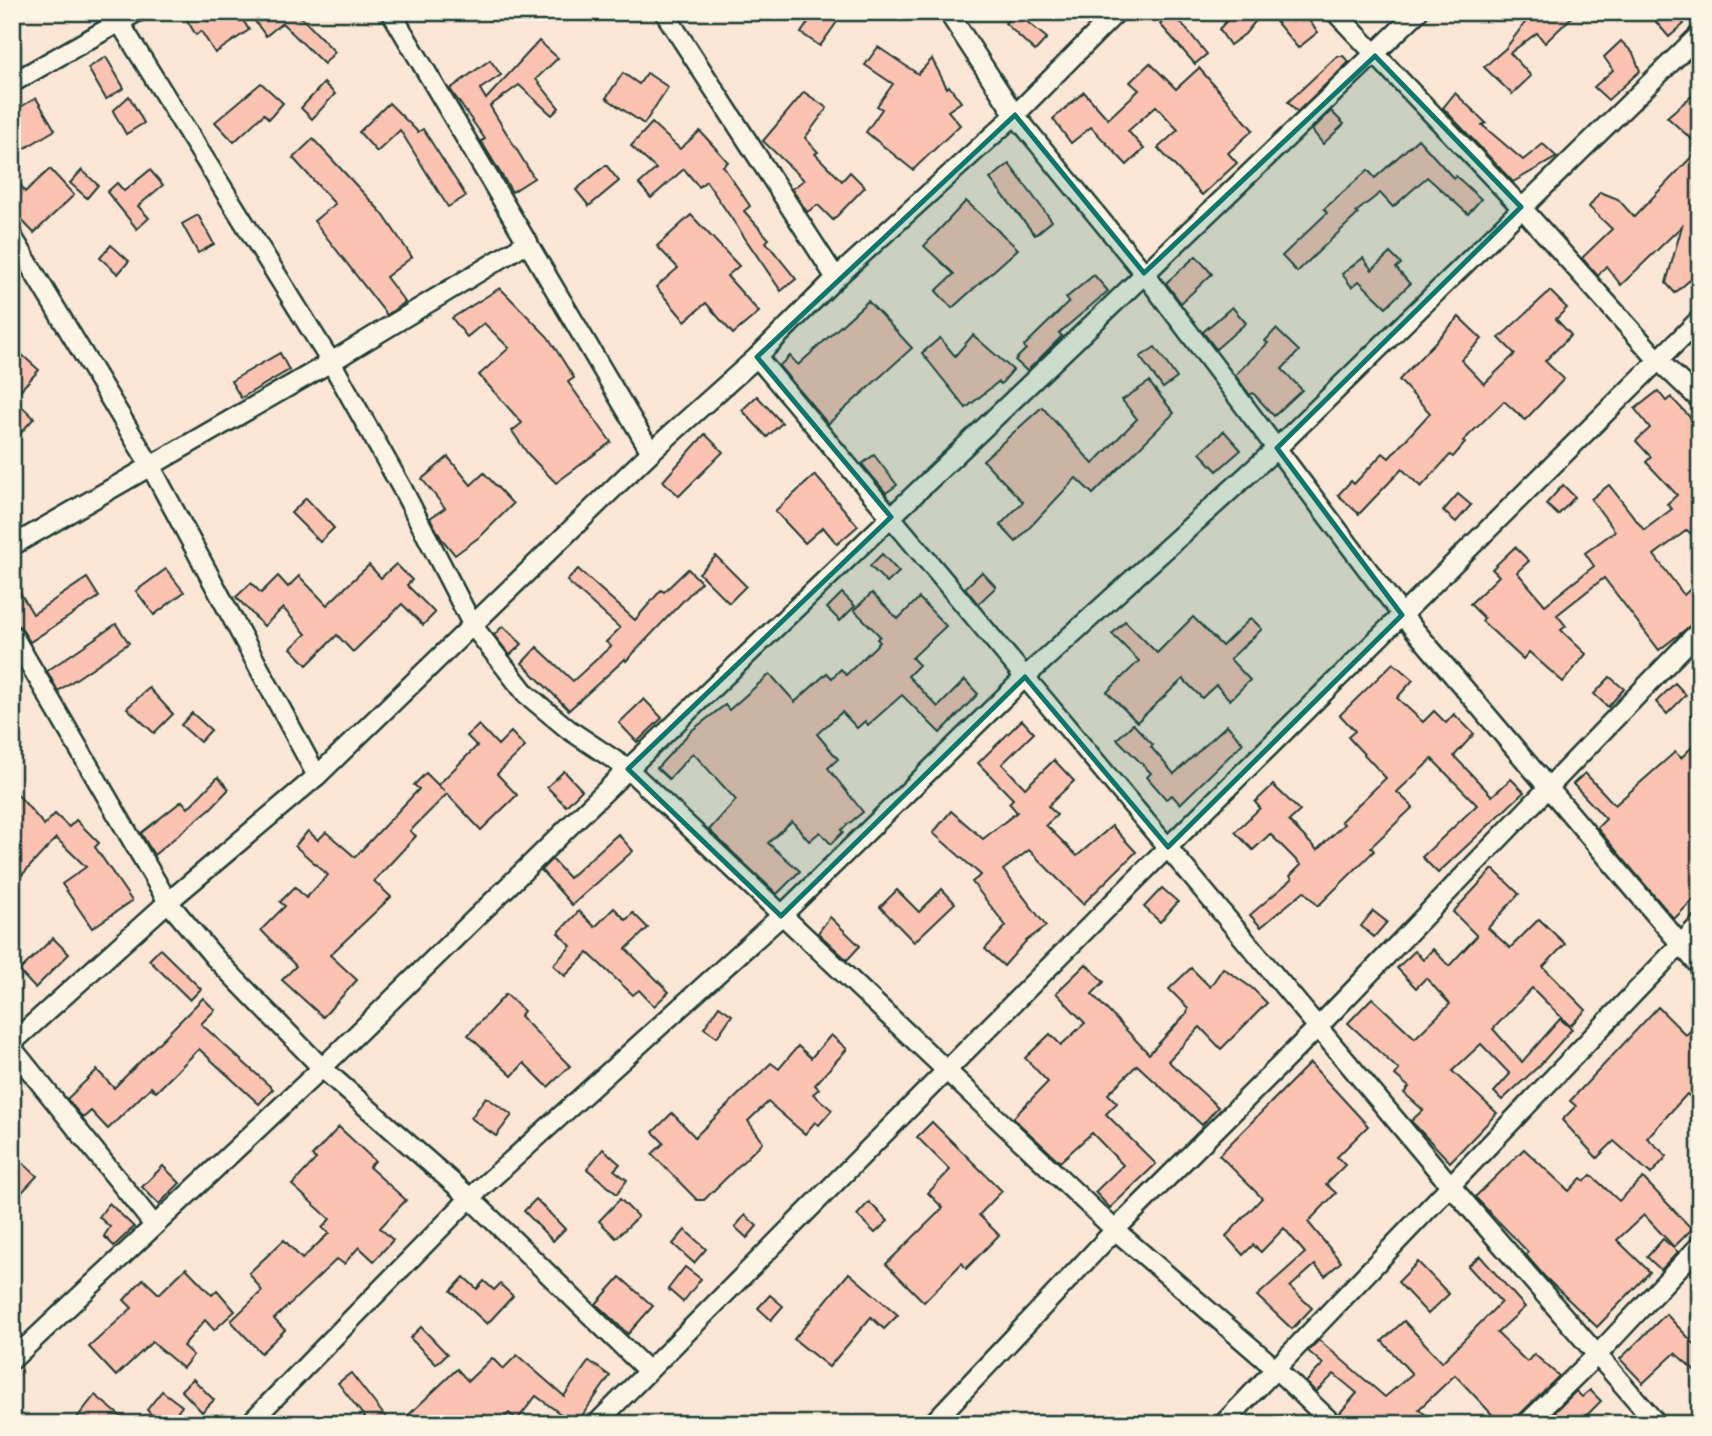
<svg xmlns="http://www.w3.org/2000/svg" width="1712" height="1436" font-family="Itim,sans-serif">
<style>
.building{fill:#fcc3b3;stroke:#1f3d34;stroke-width:2}
.lines{fill:none;stroke-linecap:round;stroke-linejoin:round}
.street-casing{stroke:#1f3d34;stroke-width:23}
.street{stroke:#fcf5e5;stroke-width:18}
.marked{fill:#0f766e;fill-opacity:0.2;stroke:#0f766e;stroke-width:5;stroke-linejoin:round}
</style>
<rect width="100%" height="100%" fill="#fce6d6"/>
<filter id="ink" filterUnits="userSpaceOnUse"><feTurbulence type="fractalNoise" baseFrequency=".0143" numOctaves="2"/><feDisplacementMap in="SourceGraphic" scale="14" xChannelSelector="R" yChannelSelector="G"/><feConvolveMatrix kernelMatrix="1 2 1 2 8 2 1 2 1" color-interpolation-filters="sRGB"/></filter>
<g filter="url(#ink)">
<!-- building -->
<g class="building">
<path d="M182,12H203L208,21L222,12H238L249,30L215,53L201,31L196,35Z"/>
<path d="M248,12H296L335,52L324,64L282,23L266,36Z"/>
<path d="M815,12H844L820,46L801,33Z"/>
<path d="M1015,12L1047,38L1035,51L1005,23Z"/>
<path d="M1235,12H1263L1245,34L1230,45L1219,29Z"/>
<path d="M1268,12H1302L1318,32L1298,48Z"/>
<path d="M1533,12H1577L1545,43L1537,33L1510,53L1531,76L1512,94L1484,67L1506,48Z"/>
<path d="M1665,12H1674L1684,24L1669,37L1656,22Z"/>
<path d="M1173,13L1207,54L1195,64L1160,24Z"/>
<path d="M539,41L558,58L536,79L559,108L552,115L519,85L490,106L534,178L512,192L481,141L485,139L450,89L490,60L501,75L480,89L486,99Z"/>
<path d="M1621,41L1633,53L1640,71L1608,100L1594,87L1613,70L1604,57Z"/>
<path d="M878,47L918,74L932,59L947,88L949,86L961,102L948,111L960,125L913,170L866,132L882,109L877,106L893,84L865,65Z"/>
<path d="M1337,56H1343L1349,62L1297,112L1288,102Z"/>
<path d="M106,57L124,88L106,99L88,68Z"/>
<path d="M1150,63L1176,89L1199,68L1253,130L1228,153L1237,163L1202,195L1158,148L1178,130L1156,106L1128,131L1144,149L1127,165L1091,127L1071,143L1053,119L1084,92L1108,119L1139,90L1130,82Z"/>
<path d="M623,73L639,84L647,73L668,87L644,124L606,98Z"/>
<path d="M261,83L283,103L269,119L264,114L234,142L215,122Z"/>
<path d="M324,83L335,94L312,119L301,108Z"/>
<path d="M1700,89V147L1667,117Z"/>
<path d="M804,92L827,108L805,138L818,152L815,154L842,181L850,172L865,187L833,220L818,205L807,212L792,189L804,180L763,141Z"/>
<path d="M1455,93L1486,123L1482,125L1523,160L1543,144L1557,157L1513,182L1443,108Z"/>
<path d="M129,96L144,123L126,134L113,111Z"/>
<path d="M36,98L55,130L12,156V112Z"/>
<path d="M389,103L418,132L423,129L466,196L448,207L400,130L377,152L359,132Z"/>
<path d="M1331,111L1344,124L1323,144L1312,130Z"/>
<path d="M652,123L680,149L700,131L728,162L723,166L750,206L744,211L769,239L766,242L796,279L781,291L706,181L699,187L684,169L651,198L639,184L656,169L631,146Z"/>
<path d="M313,139L382,213L412,257L386,277L405,302L387,315L314,221L335,204L293,158Z"/>
<path d="M1418,139L1454,179L1456,176L1481,199L1468,214L1427,177L1393,207L1380,193L1356,212L1358,214L1297,272L1282,256L1327,213L1324,209L1368,170L1375,178Z"/>
<path d="M1700,148V271L1675,293L1666,283L1682,226L1621,285L1606,266L1598,276L1582,258L1612,229L1589,207L1600,192L1618,199L1634,217Z"/>
<path d="M1009,164L1052,221L1035,235L990,179Z"/>
<path d="M606,165L619,181L589,206L576,190Z"/>
<path d="M50,169L74,195L34,233L12,210V170L25,192Z"/>
<path d="M82,170L98,185L87,198L70,183Z"/>
<path d="M150,170L163,185L138,206L149,218L137,229L107,192L117,183L124,191Z"/>
<path d="M966,201L1018,249L952,308L936,291L954,274L924,246Z"/>
<path d="M198,215L214,244L198,253L182,224Z"/>
<path d="M691,215L739,266L727,276L759,312L733,334L706,303L685,321L656,287L678,268L657,246Z"/>
<path d="M111,245L129,261L118,274L100,258Z"/>
<path d="M1390,253L1401,264L1396,268L1410,284L1386,307L1359,281L1352,287L1342,274L1363,258L1372,270Z"/>
<path d="M1196,256L1212,274L1181,303L1166,283Z"/>
<path d="M1094,275L1108,291L1059,333L1062,336L1027,371L1015,360L1026,349L1024,346L1069,302L1066,298Z"/>
<path d="M500,288L548,337L574,378L568,382L611,442L556,483L528,454L512,431L522,423L479,375L509,348L484,323L467,337L452,318Z"/>
<path d="M1550,291L1567,308L1556,319L1571,335L1545,361L1564,379L1525,420L1504,401L1463,441L1465,443L1453,457L1450,455L1421,487L1402,469L1359,514L1338,495L1351,481L1354,484L1383,453L1389,458L1430,413L1399,380L1459,317L1482,339L1461,360L1484,384L1515,354L1499,338Z"/>
<path d="M868,301L912,348L828,424L779,366L790,356L798,365Z"/>
<path d="M1232,307L1246,323L1216,349L1203,332Z"/>
<path d="M1276,329L1299,351L1282,369L1302,390L1274,416L1253,393L1250,395L1235,375L1268,343L1265,341Z"/>
<path d="M973,335L1013,370L1001,384L998,382L966,408L922,353L940,338L955,356Z"/>
<path d="M12,346L39,370L13,398L34,418L12,443Z"/>
<path d="M1155,347L1177,378L1163,388L1140,357Z"/>
<path d="M280,353L289,370L241,398L231,381Z"/>
<path d="M1149,382L1174,413L1093,494L1076,478L1016,542L1000,525L1023,502L983,460L1042,407L1093,464L1137,419L1122,400Z"/>
<path d="M1658,391L1666,401L1671,397L1700,428V543L1687,530L1654,555L1684,595L1700,580V604L1692,612L1699,619L1659,650L1604,578L1557,615L1566,626L1561,630L1586,654L1563,682L1529,652L1523,659L1482,621L1484,618L1470,604L1499,576L1492,569L1515,547L1529,561L1517,572L1545,605L1594,566L1585,553L1615,531L1591,499L1609,485L1644,530L1672,509L1667,504L1677,495L1646,462L1651,457L1636,441L1650,428L1635,409Z"/>
<path d="M757,396L782,423L767,437L742,410Z"/>
<path d="M1224,431L1241,450L1217,471L1200,453Z"/>
<path d="M705,434L723,452L679,496L663,481Z"/>
<path d="M874,455L897,485L886,493L862,464Z"/>
<path d="M448,457L471,485L484,473L513,504L482,535L455,555L441,538L430,518L445,508L422,479Z"/>
<path d="M815,475L858,526L837,544L823,527L805,543L775,511Z"/>
<path d="M1563,485L1575,497L1558,515L1546,504Z"/>
<path d="M1458,494L1471,505L1456,522L1443,511Z"/>
<path d="M306,498L334,528L320,542L291,513Z"/>
<path d="M882,554L899,572L887,583L870,566Z"/>
<path d="M716,556L746,586L729,603L699,573Z"/>
<path d="M396,564L412,580L407,585L435,613L423,625L402,604L353,652L337,635L307,665L291,648L306,634L283,608L264,626L236,597L251,583L261,593L278,576L288,587L299,576L327,605L369,565L381,578Z"/>
<path d="M166,569L184,592L154,615L136,591Z"/>
<path d="M578,569L635,620L661,590L664,592L688,569L701,582L626,661L625,659L569,710L522,663L537,647L573,681L611,646L606,642L620,628L567,581Z"/>
<path d="M982,572L996,587L978,604L965,588Z"/>
<path d="M87,578L99,597L30,642L21,628L12,623V579L33,614Z"/>
<path d="M842,593L855,606L840,621L827,608Z"/>
<path d="M872,593L898,619L919,598L946,626L912,658L919,665L908,676L938,707L965,680L978,694L940,733L902,695L868,725L865,721L857,728L842,712L817,734L838,759L828,768L863,812L841,830L843,832L831,844L820,832L809,841L792,821L768,843L800,871L777,894L709,830L736,800L693,753L669,779L657,768L691,731L725,705L729,710L770,674L795,702L827,673L832,678L841,669L846,675L880,642L877,639L880,636L854,610Z"/>
<path d="M1193,617L1222,646L1251,618L1262,629L1230,659L1250,680L1230,700L1216,685L1202,698L1183,679L1137,722L1107,692L1139,661L1112,634L1125,621L1157,653Z"/>
<path d="M116,624L129,643L58,691L47,671Z"/>
<path d="M503,626L522,644L510,655L494,635Z"/>
<path d="M1393,663L1413,680L1397,698L1423,722L1434,711L1446,723L1454,714L1474,734L1454,756L1492,796L1511,779L1524,792L1438,873L1422,857L1477,805L1432,759L1397,792L1413,807L1371,847L1374,851L1318,906L1304,891L1261,927L1250,915L1292,879L1290,876L1301,865L1270,834L1253,850L1235,832L1260,808L1255,802L1273,785L1300,811L1289,821L1317,850L1344,824L1341,821L1386,778L1348,737L1355,731L1340,715Z"/>
<path d="M1610,677L1624,689L1608,707L1594,694Z"/>
<path d="M1675,683L1686,695L1667,714L1656,702Z"/>
<path d="M149,688L173,714L154,733L127,708Z"/>
<path d="M644,699L662,718L637,742L619,723Z"/>
<path d="M192,713L211,730L200,742L181,725Z"/>
<path d="M1022,720L1034,733L1002,764L1025,788L1054,760L1074,781L1048,806L1057,815L1046,825L1077,856L1112,826L1136,852L1083,904L1029,850L1003,870L1046,926L1026,941L1004,966L985,949L1006,926L972,882L981,875L933,833L951,811L983,839L1017,812L1009,803L1013,799L978,763Z"/>
<path d="M1133,724L1153,745L1151,747L1174,774L1227,725L1243,743L1180,804L1172,795L1166,799L1147,777L1151,773L1117,739Z"/>
<path d="M479,725L498,745L511,732L525,747L497,774L517,795L481,830L447,794L410,831L416,836L374,881L391,897L330,955L357,980L323,1017L282,980L296,966L261,930L285,906L280,902L295,887L306,898L328,875L295,846L308,831L318,840L326,832L355,857L419,789L414,785L426,773L445,792L438,785L477,746L467,736Z"/>
<path d="M1700,739V893L1674,919L1597,828L1606,819L1573,784L1585,773L1615,805L1675,752L1681,758Z"/>
<path d="M564,771L582,790L566,806L547,787Z"/>
<path d="M218,777L229,789L211,808L154,855L141,833L182,801L188,808Z"/>
<path d="M12,788L44,825L55,814L69,827L76,820L99,843L95,847L132,901L92,928L62,884L86,867L56,838L12,886V860L17,854L12,848Z"/>
<path d="M618,834L633,851L572,905L541,870L552,859L569,878Z"/>
<path d="M1493,869L1519,894L1488,928L1510,948L1539,919L1565,944L1543,967L1586,1010L1570,1026L1532,988L1493,1029L1522,1062L1560,1019L1572,1029L1540,1065L1502,1100L1494,1092L1510,1074L1481,1044L1452,1071L1497,1113L1450,1162L1411,1121L1423,1110L1404,1093L1409,1087L1395,1075L1399,1070L1348,1023L1372,998L1415,1038L1450,1004L1426,978L1416,988L1397,968L1415,951L1423,960L1433,949L1449,966L1477,936L1453,912Z"/>
<path d="M1162,888L1178,902L1160,922L1144,907Z"/>
<path d="M942,889L955,903L914,942L880,907L897,890L919,912Z"/>
<path d="M614,908L626,920L633,913L648,928L626,949L669,992L654,1006L639,990L633,995L588,953L565,976L553,965L571,946L558,933L579,911L595,927Z"/>
<path d="M1373,911L1387,922L1374,937L1361,926Z"/>
<path d="M830,917L860,946L847,960L818,933Z"/>
<path d="M53,938L69,954L35,988L19,971Z"/>
<path d="M160,949L201,989L190,1000L149,960Z"/>
<path d="M1086,964L1104,982L1092,994L1149,1054L1187,1013L1188,1008L1169,989L1191,968L1210,987L1223,968L1252,988L1267,1003L1221,1049L1200,1027L1168,1061L1218,1107L1202,1125L1137,1065L1108,1094L1117,1103L1106,1114L1156,1164L1110,1208L1095,1192L1123,1165L1092,1133L1060,1162L1013,1118L1048,1082L1025,1058L1050,1034L1061,1045L1085,1023L1056,993Z"/>
<path d="M506,994L524,1011L520,1016L570,1066L548,1087L524,1063L512,1076L468,1035Z"/>
<path d="M203,998L215,1010L201,1024L273,1089L259,1104L199,1049L156,1092L151,1087L108,1129L91,1111L83,1118L67,1099L97,1070L114,1088Z"/>
<path d="M719,1006L732,1015L717,1037L704,1028Z"/>
<path d="M1658,1007L1686,1035L1700,1022V1105L1687,1094L1647,1138L1667,1156L1651,1174L1614,1141L1597,1158L1562,1120L1576,1106L1570,1101Z"/>
<path d="M831,1035L847,1049L815,1085L819,1089L813,1094L832,1110L819,1125L815,1122L805,1134L768,1102L748,1121L763,1142L704,1200H697L652,1154L664,1143L653,1132L672,1113L695,1137L771,1063L779,1069L798,1046L811,1058Z"/>
<path d="M1310,1063L1368,1126L1337,1157L1345,1165L1326,1184L1336,1193L1308,1222L1341,1262L1325,1276L1315,1265L1290,1287L1312,1308L1292,1329L1257,1296L1305,1253L1284,1228L1261,1252L1253,1245L1243,1255L1226,1236L1262,1198L1219,1155Z"/>
<path d="M486,1097L512,1115L496,1136L471,1118Z"/>
<path d="M932,1122L1002,1191L979,1215L999,1235L966,1269L962,1263L924,1302L886,1264L943,1208L928,1193L950,1170L917,1137Z"/>
<path d="M339,1127L375,1161L369,1167L406,1200L380,1228L393,1240L374,1261L359,1247L344,1264L337,1259L274,1319L285,1330L261,1353L231,1321L262,1291L249,1273L284,1240L302,1259L329,1233L322,1228L330,1219L292,1185L316,1159L312,1156Z"/>
<path d="M603,1149L620,1164L614,1170L627,1180L617,1194L587,1169Z"/>
<path d="M1524,1149L1569,1191L1581,1178L1585,1181L1591,1175L1619,1201L1643,1178L1692,1229L1674,1247L1644,1215L1617,1240L1650,1272L1597,1327L1544,1276L1526,1255L1528,1252L1475,1197Z"/>
<path d="M12,1153L37,1176L12,1203Z"/>
<path d="M163,1166L180,1183L159,1204L142,1187Z"/>
<path d="M536,1199L565,1229L553,1241L524,1211Z"/>
<path d="M620,1199L638,1217L616,1238L599,1221Z"/>
<path d="M869,1202L888,1221L875,1233L857,1215Z"/>
<path d="M109,1203L134,1227L114,1246L104,1236L110,1227L99,1217Z"/>
<path d="M745,1215L757,1226L747,1238L735,1227Z"/>
<path d="M685,1230L706,1249L694,1263L673,1244Z"/>
<path d="M1663,1239L1678,1252L1661,1270L1647,1257Z"/>
<path d="M1480,1256L1525,1307L1497,1333L1527,1362L1534,1354L1559,1376L1518,1416L1515,1424H1501L1455,1375L1419,1409L1435,1424H1344L1339,1414L1357,1393L1334,1374L1316,1392L1306,1382L1323,1364L1308,1351L1319,1340L1385,1397L1412,1374L1382,1341L1404,1321L1442,1362L1501,1302L1468,1266Z"/>
<path d="M1418,1262L1449,1294L1428,1314L1398,1282Z"/>
<path d="M685,1267L701,1279L683,1302L668,1289Z"/>
<path d="M186,1268L212,1295L217,1290L235,1311L214,1330L205,1320L183,1346L193,1355L183,1368L152,1342L116,1376L89,1347L132,1308L124,1300L143,1279L159,1294Z"/>
<path d="M849,1273L898,1315L884,1329L871,1317L829,1367L794,1339Z"/>
<path d="M464,1277L477,1289L484,1281L494,1290L500,1284L513,1296L487,1324L451,1291Z"/>
<path d="M620,1277L653,1306L628,1334L596,1304Z"/>
<path d="M770,1295L783,1306L771,1320L758,1308Z"/>
<path d="M1666,1314L1700,1350V1375L1675,1353L1643,1383L1620,1359Z"/>
<path d="M421,1327L447,1354L436,1364L410,1338Z"/>
<path d="M517,1355L564,1396L589,1361L610,1376L576,1424H553L562,1415L536,1396L517,1420L509,1413L498,1424H399L457,1369L468,1381L492,1358L503,1369Z"/>
<path d="M351,1373L391,1424H370L338,1383Z"/>
<path d="M193,1379L214,1400L202,1412L181,1390Z"/>
<path d="M1590,1390L1601,1401L1578,1424H1561L1552,1415L1576,1391L1582,1397Z"/>
<path d="M162,1391L182,1406L169,1424H160L147,1410Z"/>
<path d="M95,1395L130,1424H72Z"/>
</g>
<g class="lines">
<defs>
<g id="street">
<path d="M113,12L331,362L403,490L473,626L526,694L568,729L628,769L1115,1230L1276,1369L1333,1424"/>
<path d="M391,12L651,452"/>
<path d="M664,12L836,278"/>
<path d="M948,12L1015,115L1144,273L1402,615L1700,967"/>
<path d="M1335,12L1521,207L1659,361L1700,400"/>
<path d="M12,83L137,12"/>
<path d="M12,236L150,465L317,776"/>
<path d="M757,357L1450,1185L1657,1424"/>
<path d="M12,546L331,362L528,242"/>
<path d="M12,634L168,902L215,958L322,1068L470,1198L648,1371"/>
<path d="M12,1043L168,902L317,776L651,452L757,357L836,278L1015,115L1117,12"/>
<path d="M12,1048L154,1225"/>
<path d="M12,1360L322,1068L628,769L1418,12"/>
<path d="M249,1424L470,1198L781,916L1025,677L1277,448L1700,34"/>
<path d="M596,1424L1168,847L1700,319"/>
<path d="M932,1424L1115,1230L1318,1027L1700,630"/>
<path d="M1223,1424L1700,924"/>
<path d="M1526,1424L1599,1353L1700,1245"/>
</g>
</defs>
<!-- street casing -->
<use href="#street" class="street-casing"/>
<!-- street -->
<use href="#street" class="street"/>
</g>
</g>
<!-- marked area -->
<path class="marked" d="M1375,56L1521,207L1277,448L1402,615L1168,847L1025,677L781,916L628,769L891,517L757,357L1015,115L1144,273Z"/>
<!-- margin -->
<rect width="1712" height="1436" fill="none" stroke="#fcf5e5" stroke-width="42"/>
<rect x="21" y="21" width="1670" height="1394" fill="none" stroke="#1f3d34" stroke-width="2.5" filter="url(#ink)"/>
</svg>
